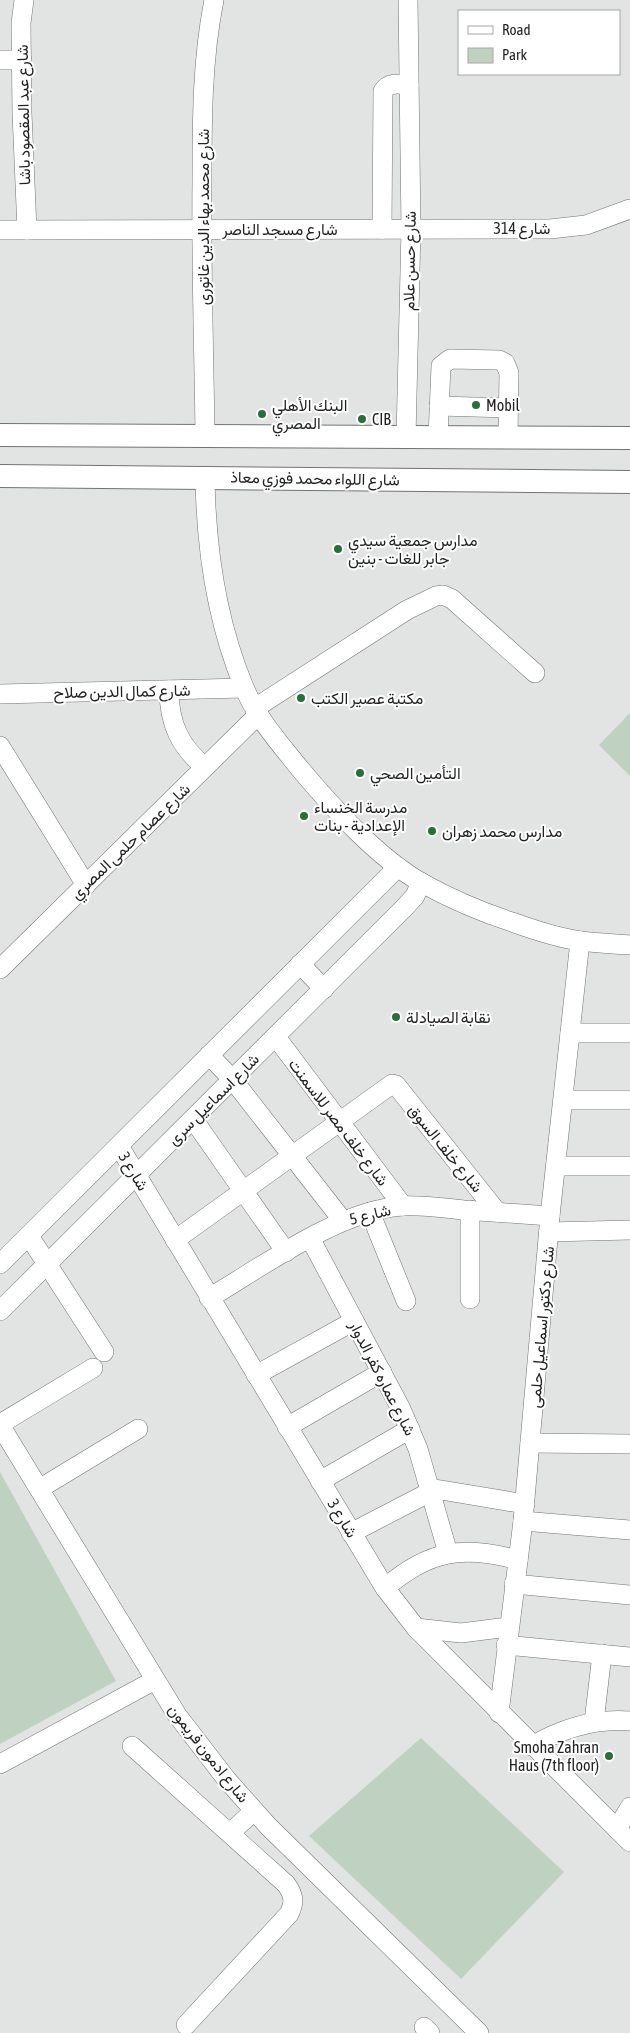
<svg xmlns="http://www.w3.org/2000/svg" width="630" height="2033" font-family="'Asap Condensed',Vazirmatn,sans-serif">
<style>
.green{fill:#bfd2c2}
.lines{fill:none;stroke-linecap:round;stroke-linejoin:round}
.minor-casing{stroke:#717472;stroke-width:20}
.major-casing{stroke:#717472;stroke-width:24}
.minor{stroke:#fff;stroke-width:19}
.major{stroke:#fff;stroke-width:22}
.poi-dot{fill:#296f3b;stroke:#fff;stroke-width:2}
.labels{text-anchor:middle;stroke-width:4;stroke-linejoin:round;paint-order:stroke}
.street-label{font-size:16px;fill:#1f201f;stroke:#fff}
.poi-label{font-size:16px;fill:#1f201f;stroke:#fff;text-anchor:start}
</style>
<rect width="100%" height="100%" fill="#e1e4e2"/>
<!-- green -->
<g class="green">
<path d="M630,713V776L599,745Z"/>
<path d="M0,1472L116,1681L0,1744Z"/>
<path d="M421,1738L564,1872L461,1979L309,1836Z"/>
</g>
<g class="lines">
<defs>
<g id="minor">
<path d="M24,0L21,23L22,113L27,230"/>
<path d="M0,60H22"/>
<path d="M382,229L383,91C389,82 399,84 409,85"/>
<path d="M0,230L550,229L586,225L630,209"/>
<path d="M439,406L508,408"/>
<path d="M205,435C204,351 201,266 202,181C202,121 202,60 214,0"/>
<path d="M406,437L411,229L408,0"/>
<path d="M438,437L441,366L450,359L499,360L505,363L509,373L508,438"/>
<path d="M205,477C206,549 216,620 244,687C256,717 281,745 301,770C334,809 378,858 422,883C451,899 481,912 512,922C534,930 558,938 581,941C597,943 614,944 630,945"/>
<path d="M169,690C169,723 180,747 205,767"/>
<path d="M0,694L244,688"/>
<path d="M255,708L407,610L436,596L443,595L452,599L535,673"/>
<path d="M0,746L86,885"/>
<path d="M300,964L324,989"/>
<path d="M0,969L259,714"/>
<path d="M570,1033H630"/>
<path d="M276,1037L403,1206"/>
<path d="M209,1055L233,1080L343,1221"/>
<path d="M563,1100H630"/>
<path d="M193,1119L286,1252"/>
<path d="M119,1146L385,1588L416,1628L630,1842"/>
<path d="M556,1166H630"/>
<path d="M370,1212L406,1301"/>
<path d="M549,1232L630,1230"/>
<path d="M29,1236L104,1352"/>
<path d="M310,1238L401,1409L418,1449L448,1553"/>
<path d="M175,1240L392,1084L396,1085L497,1212"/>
<path d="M0,1264L398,867"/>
<path d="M209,1298C265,1265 339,1210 403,1206C423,1205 444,1208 464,1210C493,1212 522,1214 550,1216"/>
<path d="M470,1299V1210"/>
<path d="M0,1311L405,907L415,896L421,882"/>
<path d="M256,1375L354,1321"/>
<path d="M0,1424L93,1368"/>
<path d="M0,1425L177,1715L227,1780L268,1826L479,2033"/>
<path d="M287,1427L382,1372"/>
<path d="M530,1443L630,1444"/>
<path d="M320,1481L410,1429"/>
<path d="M429,1488L525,1504"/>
<path d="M39,1489L138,1429"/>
<path d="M523,1521L630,1530"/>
<path d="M351,1533L430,1492"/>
<path d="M514,1584L630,1595"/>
<path d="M385,1588C429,1550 463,1545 518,1560"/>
<path d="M416,1628L461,1633L508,1627"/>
<path d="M506,1645L630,1657"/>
<path d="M499,1713L523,1521L550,1216L580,941"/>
<path d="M594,1722L602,1654"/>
<path d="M132,1746L286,1884C294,1895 295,1902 289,1914L186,2025"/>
<path d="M532,1746C563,1728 594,1718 630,1721"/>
<path d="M0,1764L155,1680"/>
<path d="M617,1829L630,1807"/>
<path d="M230,1833L254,1811"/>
<path d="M424,2027L430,2033"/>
</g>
<g id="major">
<path d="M0,435L630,438"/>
<path d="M0,476L630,482"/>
</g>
</defs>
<!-- minor casing -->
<use href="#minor" class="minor-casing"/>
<!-- major casing -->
<use href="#major" class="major-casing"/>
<!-- minor -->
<use href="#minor" class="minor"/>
<!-- major -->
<use href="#major" class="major"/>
</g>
<!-- markers -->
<g class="poi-dot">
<circle cx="476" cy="405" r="5"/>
<circle cx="262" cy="414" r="5"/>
<circle cx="362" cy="419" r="5"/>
<circle cx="338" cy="549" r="5"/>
<circle cx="301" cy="698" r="5"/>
<circle cx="360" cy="773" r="5"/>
<circle cx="304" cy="816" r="5"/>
<circle cx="432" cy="831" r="5"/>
<circle cx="396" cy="1017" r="5"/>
<circle cx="609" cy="1756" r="5"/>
</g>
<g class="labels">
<!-- street labels -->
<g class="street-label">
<text transform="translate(23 115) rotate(-91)" y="6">شارع عبد المقصود باشا</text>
<text transform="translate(203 217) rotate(-90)" y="6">شارع محمد بهاء الدين غاتورى</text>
<text x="522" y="234">شارع 314</text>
<text x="280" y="235">شارع مسجد الناصر</text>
<text transform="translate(409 261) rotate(-89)" y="6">شارع حسن علام</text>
<text transform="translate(315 478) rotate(1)" y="6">شارع اللواء محمد فوزي معاذ</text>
<text transform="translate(122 691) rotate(-1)" y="6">شارع كمال الدين صلاح</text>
<text transform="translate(130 841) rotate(-44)" y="6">شارع عصام حلمى المصري</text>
<text transform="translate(213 1099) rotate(-45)" y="6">شارع اسماعيل سرى</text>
<text transform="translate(339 1122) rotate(53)" y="6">شارع خلف مصر للاسمنت</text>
<text transform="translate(446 1148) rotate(51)" y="6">شارع خلف السوق</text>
<text transform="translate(134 1171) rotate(59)" y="6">شارع 3</text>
<text transform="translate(370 1214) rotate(-14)" y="6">شارع 5</text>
<text transform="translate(541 1327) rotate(-85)" y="6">شارع دكتور اسماعيل حلمى</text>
<text transform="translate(383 1378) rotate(63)" y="6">شارع عماره كفر الدوار</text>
<text transform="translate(343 1518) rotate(59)" y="6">شارع 3</text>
<text transform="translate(209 1753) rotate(52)" y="6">شارع ادمون فريمون</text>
</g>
<!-- poi labels -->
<g class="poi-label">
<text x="272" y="411">البنك الأهلي<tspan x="272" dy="18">المصري</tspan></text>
<text x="486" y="411">Mobil</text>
<text x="372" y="425">CIB</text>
<text x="348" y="546">مدارس جمعية سيدي<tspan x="348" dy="18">جابر للغات - بنين</tspan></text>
<text x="311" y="704">مكتبة عصير الكتب</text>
<text x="370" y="779">التأمين الصحي</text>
<text x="314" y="813">مدرسة الخنساء<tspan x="314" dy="18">الإعدادية - بنات</tspan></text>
<text x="442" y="837">مدارس محمد زهران</text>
<text x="406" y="1023">نقابة الصيادلة</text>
<text x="599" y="1753" text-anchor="end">Smoha Zahran<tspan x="599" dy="18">Haus (7th floor)</tspan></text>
</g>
</g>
<!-- legend -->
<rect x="458" y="10" width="162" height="65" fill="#ffffff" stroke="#a5a6a5"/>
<rect x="468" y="26" width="25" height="8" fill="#ffffff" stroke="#a5a6a5"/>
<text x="502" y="35" font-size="15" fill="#1f201f">Road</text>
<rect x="468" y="48" width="25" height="15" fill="#bfd2c2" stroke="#a5a6a5"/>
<text x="502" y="60" font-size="15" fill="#1f201f">Park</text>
</svg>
